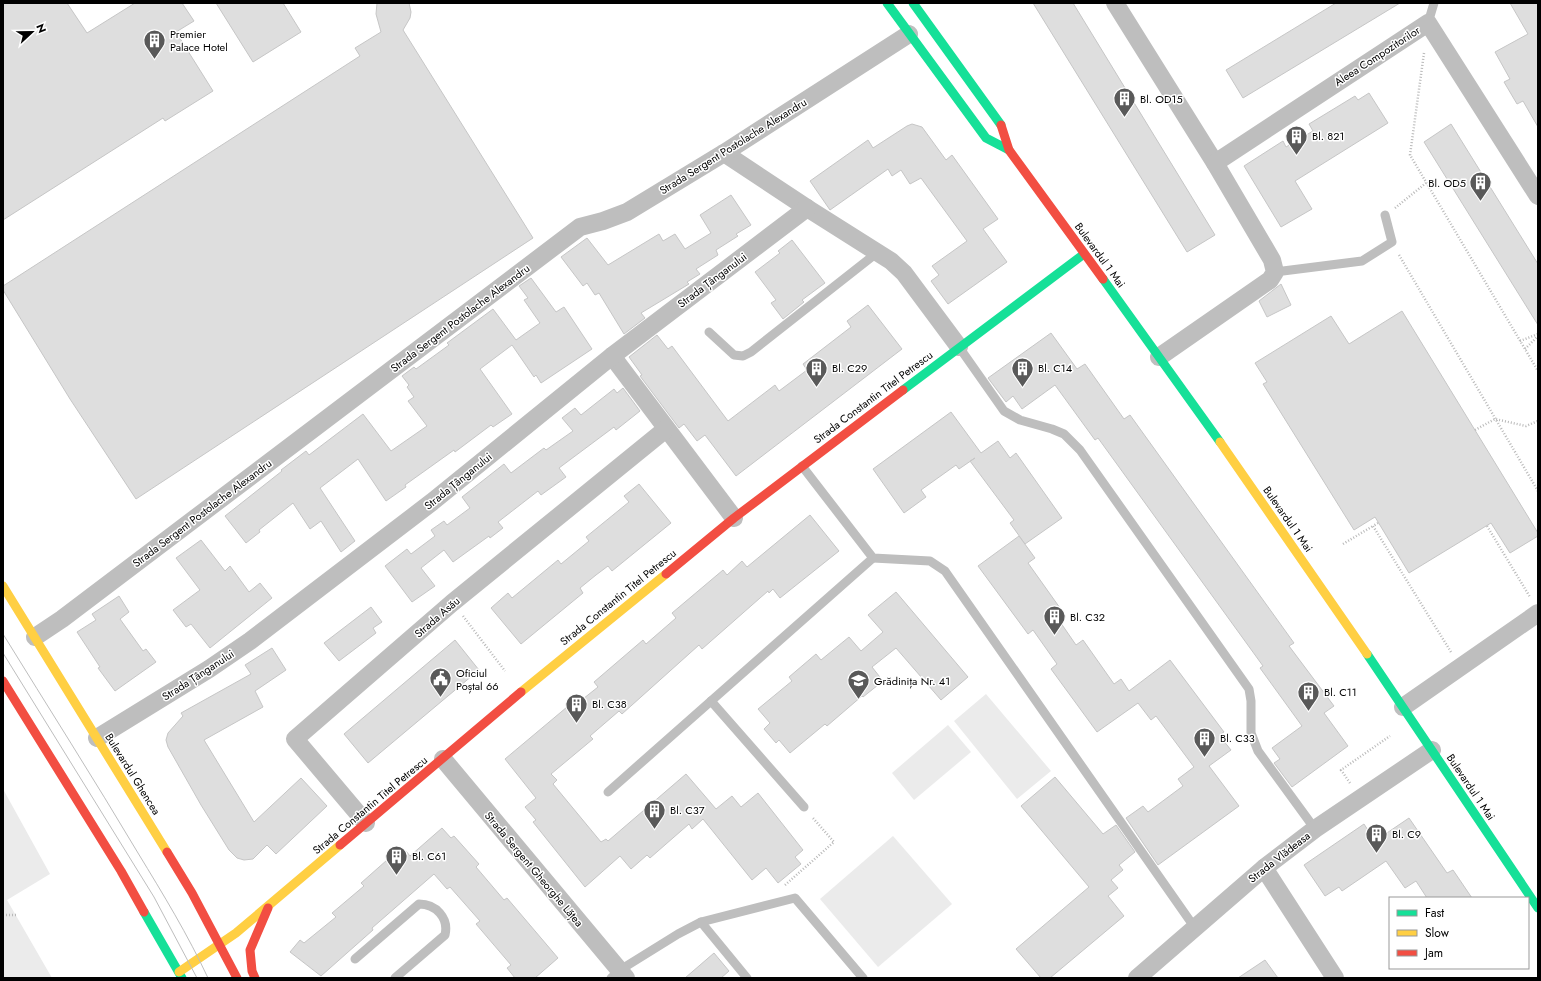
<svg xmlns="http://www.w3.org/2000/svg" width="1541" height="981" font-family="Jost,sans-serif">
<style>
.pitch{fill:#ebebeb}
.building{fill:#dedede;stroke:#c6c6c6}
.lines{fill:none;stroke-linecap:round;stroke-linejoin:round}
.path{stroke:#b9b9b9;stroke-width:2.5;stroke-dasharray:1 2;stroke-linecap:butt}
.lane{stroke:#bebebe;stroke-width:9}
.street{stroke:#bebebe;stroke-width:18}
.fast{stroke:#16e098;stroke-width:9}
.slow{stroke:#ffcf43;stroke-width:9}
.jam{stroke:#f24e42;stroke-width:9}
.tram{stroke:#bebebe;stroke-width:1}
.labels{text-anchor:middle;stroke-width:3;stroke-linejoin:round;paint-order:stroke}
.poi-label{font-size:11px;fill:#000;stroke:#fff;text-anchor:start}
.street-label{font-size:11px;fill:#000;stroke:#fff}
</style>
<rect width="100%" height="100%" fill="#fff"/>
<!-- pitch -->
<g class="pitch">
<path d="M986,694L1051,771L1017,799L954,721Z"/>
<path d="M948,725L971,752L914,800L892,773Z"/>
<path d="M3,789L50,874L7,900L52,978H3Z"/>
<path d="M893,836L952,904L878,967L820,899Z"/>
</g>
<!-- building -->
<g class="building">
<path d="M3,3H67L87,33L135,3H182L194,21L176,32L213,91L165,121L163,118L3,220Z"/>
<path d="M216,3H283L301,32L253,62Z"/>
<path d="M377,3H409L411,12L410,18L403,30L533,238L136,499L70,399L3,290V286L360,56L355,48L381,32L376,14Z"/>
<path d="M1033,3H1073L1215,235L1187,252Z"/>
<path d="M1336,3H1400L1243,98L1226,70Z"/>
<path d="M1510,3H1538V127L1523,101L1517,104L1504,82L1510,79L1495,52L1528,34Z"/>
<path d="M1369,93L1388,123L1295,181L1312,209L1281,227L1244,166L1283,141L1286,147L1313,131L1309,124L1355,96L1358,100Z"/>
<path d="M912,124L922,127L946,160L952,155L998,219L983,229L1007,262L948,304L931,281L939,275L932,266L967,241L921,178L910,184L901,170L892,176L888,169L830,210L810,181L868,140L873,148L907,126Z"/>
<path d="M1451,124L1538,264V325L1424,142Z"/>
<path d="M731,195L751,225L736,234L738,236L716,250L718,255L696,269L700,274L687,282L689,284L641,313L645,318L624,334L599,293L595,295L587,283L583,286L561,257L587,238L608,265L659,234L663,241L675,234L685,249L711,233L700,215Z"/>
<path d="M792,240L825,283L802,300L804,302L783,319L771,303L776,300L755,272L780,253L778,251Z"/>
<path d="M531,278L556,312L564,307L592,349L541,383L536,375L534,377L512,345L480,369L512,414L493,427L491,425L455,452L454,450L405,485L406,487L386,501L358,459L320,488L355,541L341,552L321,521L310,529L293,503L259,530L260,532L246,543L225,516L282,471L281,470L306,451L309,455L363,414L391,451L427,426L408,401L414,397L407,387L409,385L402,376L414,367L416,369L449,345L447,343L493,309L516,340L540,323L524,300L528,298L519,286Z"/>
<path d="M1281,284L1291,305L1267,317L1259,301Z"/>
<path d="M868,305L902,349L736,476L705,435L697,441L684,424L679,428L640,376L642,375L629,357L657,335L668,349L672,346L728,421L775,385L779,391L807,370L803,364L851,327L847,321Z"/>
<path d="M1402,311L1538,533V536L1510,553L1491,523L1409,573L1375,517L1354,530L1263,384L1267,382L1255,363L1331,316L1349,344Z"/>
<path d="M1051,333L1077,369L1085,364L1124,419L1130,415L1294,643L1289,646L1334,706L1324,713L1348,746L1292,787L1274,763L1280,759L1272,748L1302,726L1260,668L1263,666L1098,438L1095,440L1055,385L1022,409L1013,396L1006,402L988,378Z"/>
<path d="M623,388L640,411L616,430L614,427L559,468L566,477L541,495L538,491L498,522L503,528L490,538L489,536L453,562L444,550L421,568L435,586L412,602L385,566L407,549L411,554L435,536L431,530L444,521L447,525L470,508L462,497L504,464L511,473L544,448L546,450L573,431L562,418L575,408L581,415L614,389L617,393Z"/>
<path d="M951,412L981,453L998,441L1010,458L1016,453L1062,518L1025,544L1010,523L1014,520L970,461L975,458L959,469L956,465L921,490L926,497L904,513L873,469Z"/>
<path d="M639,484L671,523L612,571L608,566L596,575L580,588L583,593L521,644L491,608L508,593L512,598L558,560L561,564L589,541L586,537L629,502L624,496Z"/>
<path d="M810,515L839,551L780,598L773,589L769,593L768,591L702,649L699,645L622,714L619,711L590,736L593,739L551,774L557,780L553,784L601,842L606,839L608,841L686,774L716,809L732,796L741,807L758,793L803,850L795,857L801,864L778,883L766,868L752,880L703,819L692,829L689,824L650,858L647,855L631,869L620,856L585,887L533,822L536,820L525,807L536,798L505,759L567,707L569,710L598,687L594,682L643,640L646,644L676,618L672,613L723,570L727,575L742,561L747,567Z"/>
<path d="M1019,536L1035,558L1028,563L1060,608L1054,613L1076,645L1083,640L1114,684L1121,679L1129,691L1170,660L1224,732L1219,735L1231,750L1209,766L1239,806L1158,865L1126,818L1143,806L1148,812L1183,786L1178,779L1194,767L1156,716L1151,720L1138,703L1097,732L1051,669L1057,664L1033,630L1028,634L978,566Z"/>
<path d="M201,540L225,571L230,566L249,592L260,583L272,598L210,648L191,624L186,627L173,610L200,590L176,558Z"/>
<path d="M896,592L968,677L941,700L896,648L872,667L883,681L863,697L862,696L827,726L825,724L790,753L779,740L776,743L764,729L770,723L758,709L792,681L789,677L816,654L821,660L849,637L861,651L883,632L868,615Z"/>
<path d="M119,596L129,612L120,619L143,651L146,649L156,662L115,691L98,668L100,667L77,632L96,620L92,614Z"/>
<path d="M371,607L382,622L373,628L376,633L339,661L324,643Z"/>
<path d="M455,640L479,670L368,763L344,734Z"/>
<path d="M272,648L286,670L255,691L263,707L204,740L254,822L301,778L327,806L276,854L267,845L253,859L244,860L237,858L229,850L201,805L168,747L166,740L168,733L183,716L181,713L251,674L245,665Z"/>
<path d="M1055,777L1103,834L1116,825L1135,852L1119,865L1123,870L1111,880L1118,888L1108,896L1124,916L1050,978H1041L1016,949L1089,887L1021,806Z"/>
<path d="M1409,818L1447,873L1453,870L1472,898H1427L1416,881L1405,888L1386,861L1342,891L1339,887L1325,896L1304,865L1364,824L1375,841Z"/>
<path d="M442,828L451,838L454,836L479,864L476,867L504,900L507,898L558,958L535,978H515L507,968L511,965L476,924L480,921L450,887L447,889L434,874L372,928L373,930L321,976L290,952L300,940L304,943L336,917L332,913L364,886L361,883L387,860L391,865L406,851L410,856Z"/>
<path d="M714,953L729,971L721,978H685Z"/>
<path d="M1265,960L1278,978H1238Z"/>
</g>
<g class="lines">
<!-- path -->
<g class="path">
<path d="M1424,53L1410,155L1538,371"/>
<path d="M1395,208L1426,183"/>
<path d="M1399,255L1538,491"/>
<path d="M1520,341L1538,334"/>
<path d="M1525,349L1538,336"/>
<path d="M1475,430L1495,419L1526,426L1538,421"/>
<path d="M1378,523L1373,526L1451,652"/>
<path d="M1487,526L1530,597"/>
<path d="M1343,544L1373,526"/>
<path d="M463,616L505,671"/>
<path d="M1350,783L1341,770L1390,736"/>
<path d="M785,885L834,842L813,818"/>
<path d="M3,915H16"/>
</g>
<!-- lane -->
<g class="lane">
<path d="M1428,23L1434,3"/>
<path d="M1275,272L1362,261L1392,242L1385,215"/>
<path d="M709,332L734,355L743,356L751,352L878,252"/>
<path d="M959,347L1004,411L1020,420L1052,429L1064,434L1080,450L1249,689L1251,701V733L1258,751L1315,829"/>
<path d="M802,466L873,558L930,561L945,571L1195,928"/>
<path d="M711,701L804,807"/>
<path d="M608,792L873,558"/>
<path d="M701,922L747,978"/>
<path d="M355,959L419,904C436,904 449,918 445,935L395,978"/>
<path d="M611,978L620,970L678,934L701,922L795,898L863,978"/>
</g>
<!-- street -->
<g class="street">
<path d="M1115,3L1215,163L1272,260L1275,272L1270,280L1159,357"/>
<path d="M724,153L807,208L891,261L904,273L959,347"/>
<path d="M1215,163L1428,23L1538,196"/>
<path d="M612,356L734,518"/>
<path d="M35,637L62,619L580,227L603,221L627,212L724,153L909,34"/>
<path d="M1403,707L1538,613"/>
<path d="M97,738L209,669L250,641L432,502L612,356L807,208"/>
<path d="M443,759L626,978"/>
<path d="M366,823L295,739L452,603L666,429"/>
<path d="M1264,868L1335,978"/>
<path d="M1137,978L1264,868L1315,829L1432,750"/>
</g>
<!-- fast -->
<g class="fast">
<path d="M887,3L986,138L1009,150"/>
<path d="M913,3L1001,125"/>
<path d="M1103,279L1220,442"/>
<path d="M903,390L1084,254"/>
<path d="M1367,654L1538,908"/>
<path d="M144,912L182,978"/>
</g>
<!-- slow -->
<g class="slow">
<path d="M1220,442L1367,654"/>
<path d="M3,586L167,852"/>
<path d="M521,692L666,574"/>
<path d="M179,972L236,933L340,845"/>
</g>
<!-- jam -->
<g class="jam">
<path d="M1001,125L1009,150L1103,279"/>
<path d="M666,574L734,518L903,390"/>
<path d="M3,681L121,871L144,912"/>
<path d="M340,845L521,692"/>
<path d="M167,852L192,893L237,978"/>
<path d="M255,978L252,971L250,950L268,908"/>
</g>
<!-- tram -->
<g class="tram">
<path d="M3,634C48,707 94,779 138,853C163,894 188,935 208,978"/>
<path d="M3,653L154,897L197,978"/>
</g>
</g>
<!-- icons -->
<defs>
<symbol id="building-pin" viewBox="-11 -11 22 30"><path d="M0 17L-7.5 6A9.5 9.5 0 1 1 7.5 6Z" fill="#595959" stroke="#fff"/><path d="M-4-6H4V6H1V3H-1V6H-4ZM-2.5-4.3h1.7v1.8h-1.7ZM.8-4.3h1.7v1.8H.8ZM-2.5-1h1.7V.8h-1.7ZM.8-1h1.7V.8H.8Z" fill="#fff"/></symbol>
<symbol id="civic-pin" viewBox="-11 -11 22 30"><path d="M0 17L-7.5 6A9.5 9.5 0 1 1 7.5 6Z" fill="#595959" stroke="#fff"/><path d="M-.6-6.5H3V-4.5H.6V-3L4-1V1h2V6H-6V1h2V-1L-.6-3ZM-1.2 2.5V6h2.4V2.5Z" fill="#fff"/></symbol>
<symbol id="school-pin" viewBox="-11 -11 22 30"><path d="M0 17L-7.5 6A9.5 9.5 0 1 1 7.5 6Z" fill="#595959" stroke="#fff"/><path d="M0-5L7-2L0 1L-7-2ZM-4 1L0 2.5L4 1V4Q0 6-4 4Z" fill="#fff"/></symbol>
</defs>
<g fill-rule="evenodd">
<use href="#building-pin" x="142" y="28" width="25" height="34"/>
<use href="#building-pin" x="1112" y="86" width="25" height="34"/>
<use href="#building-pin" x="1284" y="124" width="25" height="34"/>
<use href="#building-pin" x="1468" y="170" width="25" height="34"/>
<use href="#building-pin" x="804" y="356" width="25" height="34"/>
<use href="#building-pin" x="1010" y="356" width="25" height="34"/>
<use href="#building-pin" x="1042" y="604" width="25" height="34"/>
<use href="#civic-pin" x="428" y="666" width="25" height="34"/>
<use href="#school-pin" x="846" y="668" width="25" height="34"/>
<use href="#building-pin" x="1296" y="680" width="25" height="34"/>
<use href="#building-pin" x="564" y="692" width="25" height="34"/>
<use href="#building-pin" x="1192" y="726" width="25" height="34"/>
<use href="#building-pin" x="642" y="798" width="25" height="34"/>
<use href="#building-pin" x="1364" y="822" width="25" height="34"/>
<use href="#building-pin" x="384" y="844" width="25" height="34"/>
</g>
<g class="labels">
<!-- poi labels -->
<g class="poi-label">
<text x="170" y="38">Premier<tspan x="170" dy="13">Palace Hotel</tspan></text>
<text x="1140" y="103">Bl. OD15</text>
<text x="1312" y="140">Bl. 821</text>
<text x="1466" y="187" text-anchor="end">Bl. OD5</text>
<text x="832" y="372">Bl. C29</text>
<text x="1038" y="372">Bl. C14</text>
<text x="1070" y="621">Bl. C32</text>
<text x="456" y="677">Oficiul<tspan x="456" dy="13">Poștal 66</tspan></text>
<text x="874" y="685">Grădinița Nr. 41</text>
<text x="1324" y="696">Bl. C11</text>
<text x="592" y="708">Bl. C38</text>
<text x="1220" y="742">Bl. C33</text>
<text x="670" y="814">Bl. C37</text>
<text x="1392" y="838">Bl. C9</text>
<text x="412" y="860">Bl. C61</text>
</g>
<!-- street labels -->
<g class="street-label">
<text transform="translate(1377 56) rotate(-33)" y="4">Aleea Compozitorilor</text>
<text transform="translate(733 146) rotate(-32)" y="4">Strada Sergent Postolache Alexandru</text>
<text transform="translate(1100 255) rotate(54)" y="4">Bulevardul 1 Mai</text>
<text transform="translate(712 280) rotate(-37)" y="4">Strada Țânganului</text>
<text transform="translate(460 318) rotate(-37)" y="4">Strada Sergent Postolache Alexandru</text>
<text transform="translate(873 397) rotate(-37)" y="4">Strada Constantin Titel Petrescu</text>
<text transform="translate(458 481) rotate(-39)" y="4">Strada Țânganului</text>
<text transform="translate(202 513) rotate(-37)" y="4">Strada Sergent Postolache Alexandru</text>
<text transform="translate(1288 519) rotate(55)" y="4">Bulevardul 1 Mai</text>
<text transform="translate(618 597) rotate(-39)" y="4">Strada Constantin Titel Petrescu</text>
<text transform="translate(437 617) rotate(-41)" y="4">Strada Asău</text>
<text transform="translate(198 675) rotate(-33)" y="4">Strada Țânganului</text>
<text transform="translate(133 774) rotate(58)" y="4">Bulevardul Ghencea</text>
<text transform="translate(1471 787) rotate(56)" y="4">Bulevardul 1 Mai</text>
<text transform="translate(370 805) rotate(-40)" y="4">Strada Constantin Titel Petrescu</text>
<text transform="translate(1279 857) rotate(-38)" y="4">Strada Vlădeasa</text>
<text transform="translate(534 869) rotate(50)" y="4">Strada Sergent Gheorghe Lățea</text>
</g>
</g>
<!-- border -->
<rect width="1541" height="981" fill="none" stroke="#000000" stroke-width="8"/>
<!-- legend -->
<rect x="1389" y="897" width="140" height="72" fill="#ffffff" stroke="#999999"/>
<rect x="1397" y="910" width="20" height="6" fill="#16e098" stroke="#999999"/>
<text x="1425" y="917" font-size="12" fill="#000000">Fast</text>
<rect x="1397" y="930" width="20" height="6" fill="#ffcf43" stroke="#999999"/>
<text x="1425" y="937" font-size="12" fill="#000000">Slow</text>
<rect x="1397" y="950" width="20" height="6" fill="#f24e42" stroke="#999999"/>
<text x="1425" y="957" font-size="12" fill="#000000">Jam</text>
<!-- north arrow -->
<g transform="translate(32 32) rotate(68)" stroke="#ffffff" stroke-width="3" paint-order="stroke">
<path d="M0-3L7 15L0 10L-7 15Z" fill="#000000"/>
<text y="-6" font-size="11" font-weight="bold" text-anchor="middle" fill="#000000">N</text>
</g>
</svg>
